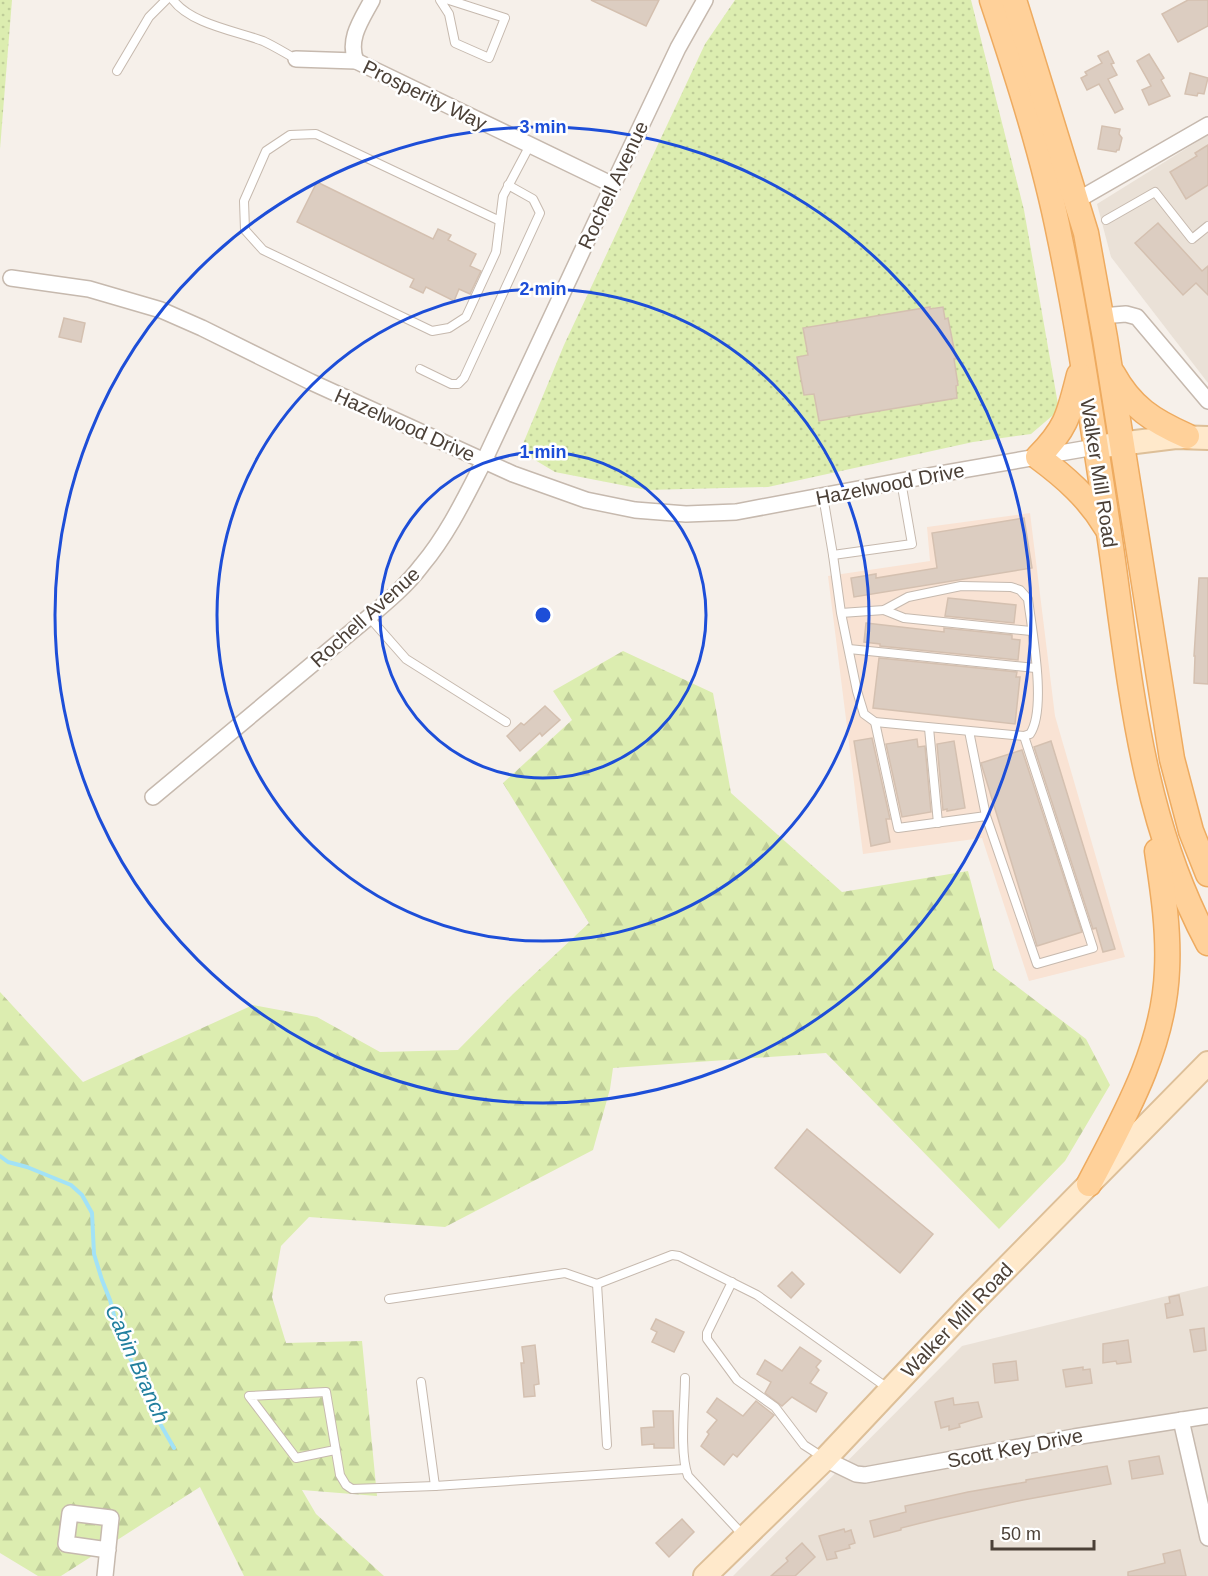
<svg xmlns="http://www.w3.org/2000/svg" width="1208" height="1576" font-family="Helvetica,sans-serif">
<style>
.residential{fill:#eae1d7}
.commercial{fill:#f9e3d4}
.grass{fill:url(#grass-dots)}
.forest{fill:url(#forest-firs)}
.lines{fill:none;stroke-linecap:round;stroke-linejoin:round}
.stream{stroke:#a2e2f7;stroke-width:4}
.building{fill:#dccdc1;stroke:#d4c0b0;stroke-width:1.5}
.lane-casing{stroke:#c6b9ae;stroke-width:10}
.street-casing{stroke:#c6b9ae;stroke-width:18}
.secondary-casing{stroke:#ddbf98;stroke-width:26}
.primary-casing{stroke:#eeab60;stroke-width:27}
.lane{stroke:#fff;stroke-width:8}
.street{stroke:#fff;stroke-width:15}
.secondary{stroke:#ffe9cb;stroke-width:22}
.primary{stroke:#ffd19a;stroke-width:24}
.ring{fill:none;stroke:#1d4ed8;stroke-width:3}
.labels{text-anchor:middle;stroke-width:5;stroke-linejoin:round;paint-order:stroke}
.street-label{font-size:20px;fill:#4b4037;stroke:#fff}
.water-label{font-size:21px;font-style:italic;fill:#217f9e;stroke:#fff}
.centre{fill:#1d4ed8;stroke:#fff;stroke-width:3}
.ring-label{font-size:18px;text-anchor:middle;font-weight:bold;fill:#1d4ed8;stroke:#fff;stroke-width:5;stroke-linejoin:round;paint-order:stroke}
</style>
<defs>
<pattern id="grass-dots" width="8" height="8" patternUnits="userSpaceOnUse" patternTransform="scale(1.5)"><rect width="8" height="8" fill="#dcedb0"/><path d="M2 2h.1M6 6h.1" fill="none" stroke="#becc98" stroke-width="1.8" stroke-linecap="round"/></pattern>
<pattern id="forest-firs" width="22" height="20" patternUnits="userSpaceOnUse" patternTransform="scale(1.5)"><rect width="22" height="20" fill="#dcedb0"/><path d="M5 1l3.5 6h-7zM16 11l3.5 6h-7z" fill="#becc98"/></pattern>
</defs>
<rect width="100%" height="100%" fill="#f6f0ea"/>
<!-- residential -->
<g class="residential">
<path d="M1208,135V383L1111,257L1097,204Z"/>
<path d="M1208,1286V1576H733L962,1346Z"/>
</g>
<!-- commercial -->
<path class="commercial" d="M1030,513L1055,716L1125,957L1029,981L982,838L863,854L828,576L930,561L927,527Z"/>
<!-- grass -->
<g class="grass">
<path d="M0,0H12L0,149Z"/>
<path d="M735,0H971L1024,210L1059,410L1031,434L973,442L768,487L647,490L555,472L520,451L564,345L705,44Z"/>
</g>
<!-- forest -->
<path class="forest" d="M623,651L713,693L731,793L842,892L968,871L994,969L1086,1039L1110,1085L1065,1161L999,1229L826,1053L613,1068L610,1089L593,1150L445,1227L309,1217L281,1246L272,1297L286,1343L362,1341L377,1496L302,1490L316,1514L384,1576H244L200,1487L61,1576H38L0,1553V992L83,1082L253,1005L317,1017L380,1052L458,1050L513,994L589,923L503,783L572,720L553,691Z"/>
<g class="lines">
<!-- stream -->
<path class="stream" d="M0,1156L8,1162L27,1167L71,1185L82,1195L92,1213L94,1254L102,1280L110,1300L118,1330L125,1350L151,1393L158,1420L174,1448"/>
</g>
<!-- building -->
<g class="building">
<path d="M591,0H659L646,26Z"/>
<path d="M1188,0H1208V26L1178,42L1162,14Z"/>
<path d="M1108,51L1114,63L1111,64L1117,75L1108,79L1123,109L1115,113L1099,84L1087,90L1081,78L1087,75L1085,72L1102,63L1098,56Z"/>
<path d="M1149,54L1164,78L1161,80L1170,96L1149,105L1142,90L1151,86L1137,61Z"/>
<path d="M1190,73L1208,78L1204,94L1198,93L1197,96L1185,94Z"/>
<path d="M1102,126L1120,129L1119,134L1122,138L1119,150H1117L1116,152L1098,149Z"/>
<path d="M1208,145V185L1186,199L1170,172L1197,156L1195,153Z"/>
<path d="M317,182L433,239L438,229L451,235L448,240L476,254L470,266L481,271L470,294L459,289L454,301L426,287L423,293L410,287L414,279L297,222Z"/>
<path d="M1158,223L1202,271L1208,266V295L1196,283L1183,295L1135,243Z"/>
<path d="M930,307V309L943,307L945,319L948,318L956,359H954L958,385L956,386L957,398L819,421L814,394L804,395L797,357L808,355L803,328Z"/>
<path d="M64,318L85,323L81,342L59,337Z"/>
<path d="M1024,518L1032,568L854,597L851,578L876,574V578L937,568L932,533Z"/>
<path d="M1199,578H1208V684L1194,683L1195,656H1194Z"/>
<path d="M948,598L1016,605L1014,623L945,616Z"/>
<path d="M866,623L944,632V628L1012,635V639L1020,640L1018,660L880,646V644L864,642Z"/>
<path d="M879,658L1017,672L1016,677H1020L1015,724L873,708Z"/>
<path d="M545,706L560,720L542,736L540,733L520,751L507,736L521,723L524,725Z"/>
<path d="M872,738L890,819H886L890,842L871,846L854,741Z"/>
<path d="M917,739L918,747L925,746L931,812L902,817L886,744Z"/>
<path d="M954,741L965,808L947,811V809L943,810L937,744Z"/>
<path d="M1051,741L1115,949L1103,952L1096,928L1093,929L1034,747Z"/>
<path d="M1022,750L1082,932L1037,946L981,763Z"/>
<path d="M807,1129L933,1234L900,1273L775,1168Z"/>
<path d="M792,1272L804,1284L791,1298L778,1286Z"/>
<path d="M1179,1295L1183,1315L1167,1318L1165,1304L1170,1303L1169,1297Z"/>
<path d="M656,1319L684,1332L674,1352L652,1342L657,1332L651,1329Z"/>
<path d="M1204,1328L1206,1350L1194,1352L1190,1330Z"/>
<path d="M1128,1340L1131,1362L1117,1364L1116,1361L1103,1363V1344Z"/>
<path d="M535,1345L539,1384L534,1385L535,1396L524,1397L521,1363H524L522,1347Z"/>
<path d="M800,1347L821,1361L816,1367L819,1370L810,1383L827,1393L816,1412L792,1397L782,1406L765,1393L771,1382L757,1374L765,1360L782,1371Z"/>
<path d="M1016,1361L1018,1380L995,1383L993,1364Z"/>
<path d="M1083,1367V1370L1090,1369L1092,1383L1066,1387L1063,1370Z"/>
<path d="M717,1398L743,1416L756,1401L774,1415L737,1457L733,1454L724,1465L701,1446L709,1434L707,1432L717,1420L707,1412Z"/>
<path d="M953,1398L954,1405L978,1402L982,1417L959,1424L960,1427L949,1430V1426L941,1428L935,1402Z"/>
<path d="M653,1411H673L674,1448H654V1444L642,1445L641,1428L654,1427Z"/>
<path d="M1159,1456L1163,1474L1132,1479L1129,1461Z"/>
<path d="M1107,1466L1111,1484L1023,1500L937,1519L901,1528V1530L874,1537L870,1521L906,1512L905,1506L968,1492L1026,1482V1480Z"/>
<path d="M682,1519L694,1532L669,1557L656,1543Z"/>
<path d="M844,1529L845,1532L851,1530L855,1543L849,1545L850,1548L835,1552L837,1558L827,1560L819,1536Z"/>
<path d="M802,1543L815,1557L795,1576H771L788,1561L786,1558Z"/>
<path d="M1180,1550L1186,1576H1128V1572L1165,1563L1163,1554Z"/>
</g>
<g class="lines">
<defs>
<g id="lane">
<path d="M173,0C191,24 236,31 263,41C274,46 285,53 296,59"/>
<path d="M440,0L449,14L455,43L489,58L505,18L449,0"/>
<path d="M117,71L149,17L166,0"/>
<path d="M1106,220L1155,192L1192,239L1208,226"/>
<path d="M500,221L316,134L290,135L266,151L244,201L245,230L263,250L432,331L449,328L466,317L496,252L503,196L530,145"/>
<path d="M420,369L451,384H458L464,378L540,213L533,199L508,185"/>
<path d="M823,496L833,555L912,544L901,481"/>
<path d="M833,555L841,613L857,691L864,714L875,722L1024,736L1030,734C1047,709 1032,631 1028,599L1020,590L1011,587L961,586L908,597L884,610L841,613"/>
<path d="M884,610L904,618L1031,631"/>
<path d="M369,617L406,659L506,722"/>
<path d="M849,649L1035,668"/>
<path d="M875,722L898,828L986,816"/>
<path d="M929,728L938,823"/>
<path d="M969,731L986,816L1037,964L1093,948L1024,736"/>
<path d="M732,1282L707,1333V1339L737,1380L775,1407L804,1445L824,1458"/>
<path d="M597,1284L607,1445"/>
<path d="M389,1299L565,1273L597,1284L672,1255L679,1256L757,1295L889,1389"/>
<path d="M685,1378C685,1405 679,1452 688,1476L743,1535"/>
<path d="M421,1382L435,1486L685,1469"/>
<path d="M335,1450L296,1458L249,1396L326,1392L340,1475L346,1485L352,1489L435,1486"/>
</g>
<g id="street">
<path d="M296,59L356,61L613,185"/>
<path d="M356,61C347,39 362,19 372,0"/>
<path d="M1076,201L1208,125"/>
<path d="M11,278L89,289L161,310L202,328L311,382L513,474L586,500L635,510L686,514L736,512L922,477L1095,447"/>
<path d="M1101,316L1126,314L1137,317L1208,401"/>
<path d="M153,797L369,617C388,601 407,585 422,565C448,534 466,496 484,461L613,185L678,48L705,0"/>
<path d="M1181,1420L1208,1538"/>
<path d="M825,1459L856,1474L865,1475L1074,1437L1208,1416"/>
<path d="M105,1576L111,1518L70,1513L66,1544L108,1550"/>
</g>
<g id="secondary">
<path d="M1103,446L1176,437L1208,438"/>
<path d="M705,1576L825,1459L970,1305L1208,1063"/>
</g>
<g id="primary">
<path d="M992,0C1018,78 1044,158 1060,239C1079,330 1092,422 1106,513C1129,661 1136,809 1208,943"/>
<path d="M1014,0L1086,233L1105,338L1172,759L1191,831L1208,874"/>
<path d="M1113,374C1131,407 1153,421 1187,436"/>
<path d="M1079,375C1069,414 1067,428 1038,457C1065,477 1089,498 1106,527"/>
<path d="M1089,1184C1124,1117 1164,1048 1167,970C1169,930 1163,891 1157,851"/>
</g>
</defs>
<!-- lane casing -->
<use href="#lane" class="lane-casing"/>
<!-- street casing -->
<use href="#street" class="street-casing"/>
<!-- secondary casing -->
<use href="#secondary" class="secondary-casing"/>
<!-- primary casing -->
<use href="#primary" class="primary-casing"/>
<!-- lane -->
<use href="#lane" class="lane"/>
<!-- street -->
<use href="#street" class="street"/>
<!-- secondary -->
<use href="#secondary" class="secondary"/>
<!-- primary -->
<use href="#primary" class="primary"/>
</g>
<!-- distance rings -->
<g class="ring">
<circle cx="543" cy="615" r="163"/>
<circle cx="543" cy="615" r="326"/>
<circle cx="543" cy="615" r="488"/>
</g>
<g class="labels">
<!-- street labels -->
<g class="street-label">
<text transform="translate(425 95) rotate(26)" y="7">Prosperity Way</text>
<text transform="translate(613 185) rotate(-65)" y="7">Rochell Avenue</text>
<text transform="translate(405 425) rotate(24)" y="7">Hazelwood Drive</text>
<text transform="translate(1099 473) rotate(81)" y="7">Walker Mill Road</text>
<text transform="translate(890 484) rotate(-11)" y="7">Hazelwood Drive</text>
<text transform="translate(365 617) rotate(-42)" y="7">Rochell Avenue</text>
<text transform="translate(957 1320) rotate(-46)" y="7">Walker Mill Road</text>
<text transform="translate(1015 1448) rotate(-11)" y="7">Scott Key Drive</text>
</g>
<!-- water labels -->
<g class="water-label">
<text transform="translate(137 1364) rotate(66)" y="7">Cabin Branch</text>
</g>
</g>
<circle cx="543" cy="615" r="9" class="centre"/>
<g class="ring-label">
<text x="543" y="133">3 min</text>
<text x="543" y="295">2 min</text>
<text x="543" y="458">1 min</text>
</g>
<!-- scale -->
<path d="M992 1540v9h102v-9" fill="none" stroke="#4b4037" stroke-width="3"/>
<text x="1001" y="1540" font-size="18" fill="#4b4037" stroke="#ffffff" stroke-width="4.5" paint-order="stroke">50 m</text>
</svg>
